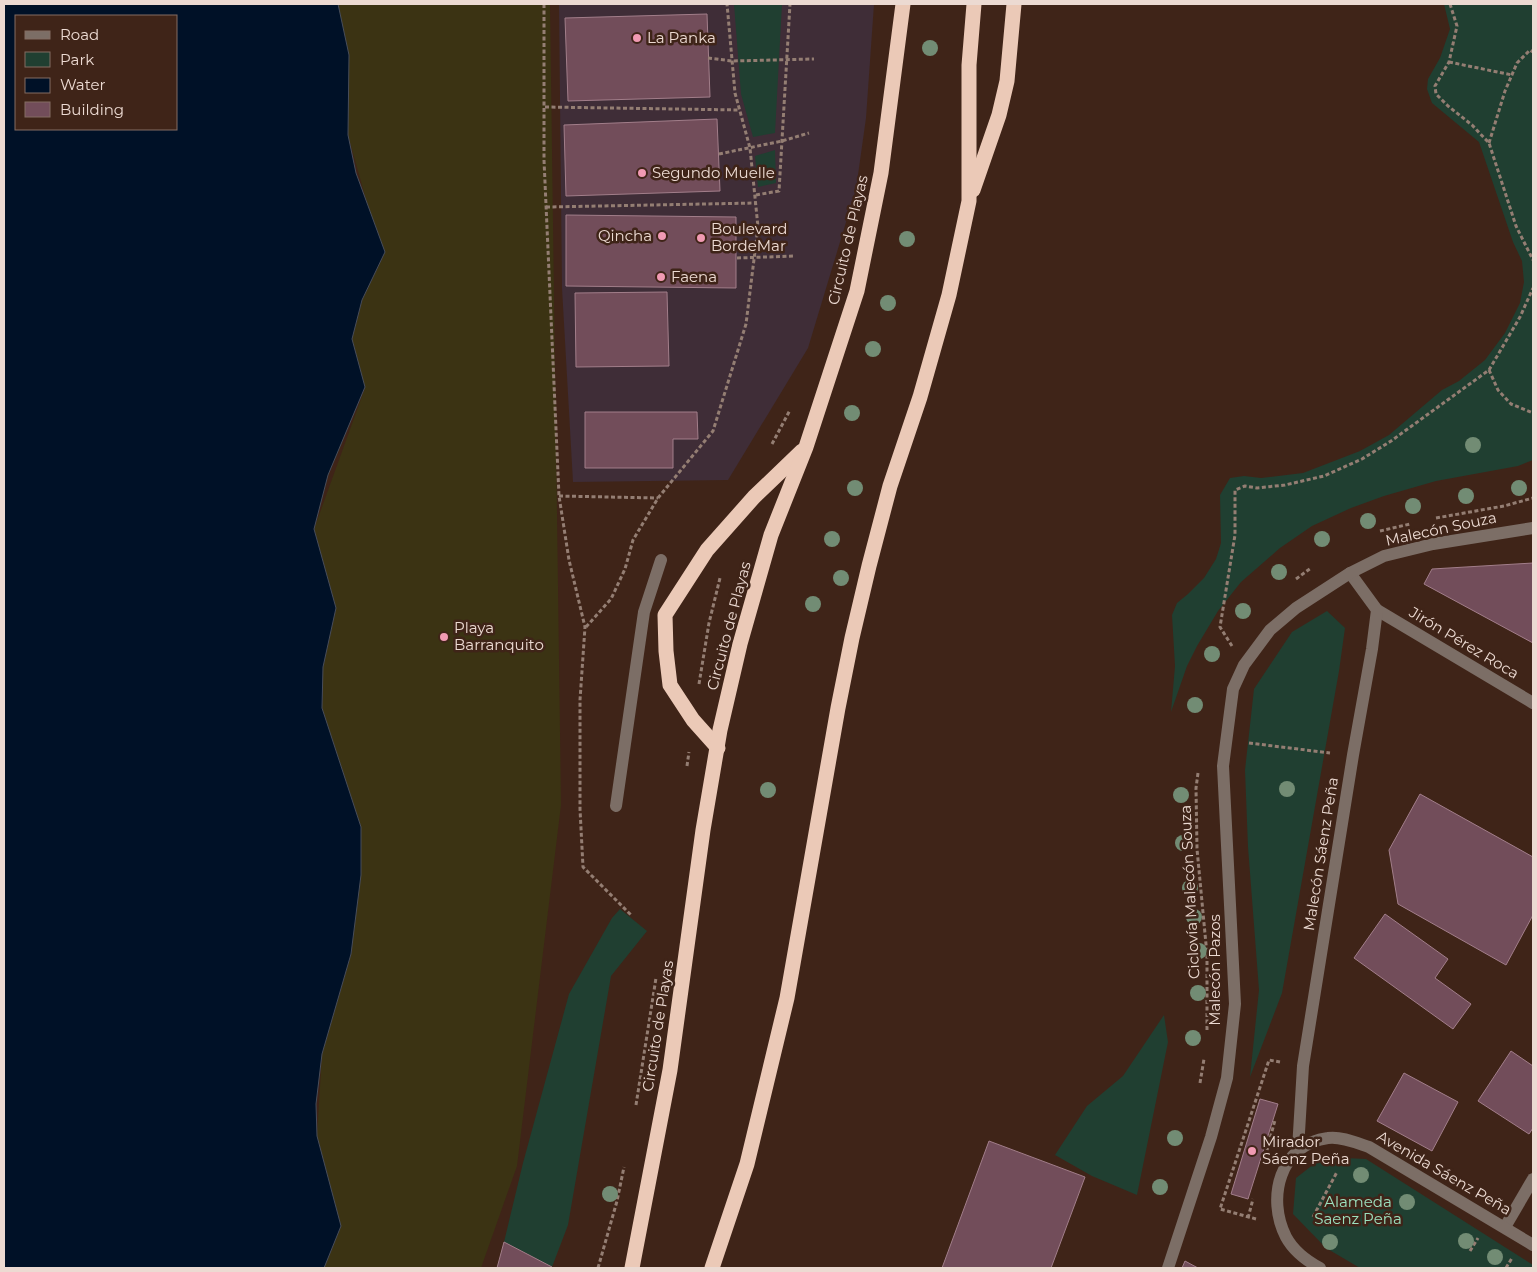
<svg xmlns="http://www.w3.org/2000/svg" width="1537" height="1272" font-family="Montserrat,sans-serif">
<style>
.commercial{fill:#3f2d37}
.green{fill:#203f31}
.sand{fill:#3b3313}
.water{fill:#001127;stroke:#474d5a;fill-rule:evenodd}
.building{fill:#724d5a;stroke:#a27e8a}
.lines{fill:none;stroke-linecap:round;stroke-linejoin:round}
.path{stroke:#947e73;stroke-width:3;stroke-dasharray:4 2.5;stroke-linecap:butt}
.minor{stroke:#7c6e66;stroke-width:12}
.highway{stroke:#ebc9b7;stroke-width:15}
.tree{fill:#728c74}
.poi-dot{fill:#f19ab3;stroke:#3f2418;stroke-width:2}
.labels{text-anchor:middle;stroke-width:5;stroke-linejoin:round;paint-order:stroke}
.poi-label{font-size:15px;fill:#ecdad2;stroke:#3f2418;text-anchor:start}
.street-label{font-size:15px;fill:#ecdad2;stroke:#3f2418}
.park-label{font-size:15px;fill:#9ce1bf;stroke:#3f2418}
</style>
<rect width="100%" height="100%" fill="#3f2418"/>
<!-- commercial -->
<path class="commercial" d="M559,4H874L866,118L856,189L808,348L728,480L573,482L562,288Z"/>
<!-- green -->
<g class="green">
<path d="M734,4H782L775,133L753,137L741,94Z"/>
<path d="M1444,4H1533V460L1518,466L1436,481L1384,496L1351,508L1312,526L1280,548L1241,582L1218,611L1197,646L1187,666L1171,712L1175,666L1172,615L1177,603L1188,594L1204,578L1216,559L1221,543L1220,495L1230,478L1244,476L1261,478L1303,473L1360,451L1389,435L1442,390L1459,381L1485,360L1505,333L1520,303L1524,282L1522,261L1513,242L1479,142L1432,103L1427,89L1428,79L1440,58L1450,29Z"/>
<path d="M775,150L776,183L758,187L755,156Z"/>
<path d="M1327,611L1345,628L1339,671L1282,993L1250,1077L1259,990L1248,847L1245,770L1254,689L1292,632Z"/>
<path d="M620,909L647,931L611,976L568,1225L552,1267L504,1242L523,1163L569,994L612,918Z"/>
<path d="M1164,1015L1168,1042L1137,1195L1092,1176L1055,1155L1087,1106L1123,1076Z"/>
<path d="M1323,1157L1366,1159L1533,1265V1268H1360L1326,1248L1293,1214L1296,1178Z"/>
</g>
<!-- sand -->
<path class="sand" d="M337,4H550L561,805L517,1166L481,1268H324L341,1226L317,1136L322,1054L351,954L361,827L322,708L323,667L336,608L314,529L365,388L352,339L362,300L385,252L367,203L348,135Z"/>
<!-- water -->
<path class="water" d="M4,4H338L349,55L348,135L356,173L385,252L362,300L352,339L365,387L328,475L314,529L336,608L323,667L322,708L361,827V875L351,954L322,1054L316,1104L317,1136L341,1226L324,1268H4ZM16,16H176V129H16Z"/>
<!-- building -->
<g class="building">
<path d="M707,14L710,97L568,101L565,18Z"/>
<path d="M717,119L720,191L566,196L564,125Z"/>
<path d="M566,215L736,217V288L566,286Z"/>
<path d="M667,292L669,366L576,367L575,293Z"/>
<path d="M585,412H697L698,439H673V468H585Z"/>
<path d="M1533,563V643L1424,584L1432,569Z"/>
<path d="M1420,794L1533,857V915L1506,965L1398,904L1389,850Z"/>
<path d="M1385,914L1448,959L1435,978L1471,1004L1453,1029L1354,958Z"/>
<path d="M1511,1051L1533,1066V1128L1529,1134L1478,1101Z"/>
<path d="M1404,1073L1458,1102L1432,1151L1377,1121Z"/>
<path d="M1260,1099L1278,1104L1248,1199L1231,1194Z"/>
<path d="M989,1141L1085,1177L1051,1268H942Z"/>
<path d="M504,1242L552,1267L551,1268H497Z"/>
<path d="M1185,1261L1198,1268H1182Z"/>
</g>
<g class="lines">
<!-- path -->
<g class="path">
<path d="M544,4V160L559,496L569,560L585,627L580,700V809L583,867L631,915"/>
<path d="M1450,4L1457,26L1449,62L1435,86L1436,94L1448,106L1472,125L1489,143L1516,226L1533,260"/>
<path d="M708,58L732,61L814,59"/>
<path d="M1449,62L1512,75"/>
<path d="M545,107L740,110"/>
<path d="M1489,143L1505,91L1517,63L1530,50L1533,52"/>
<path d="M719,154L782,141L809,133"/>
<path d="M756,195L779,191L790,4"/>
<path d="M546,207L756,203"/>
<path d="M737,258L795,256"/>
<path d="M1489,370L1498,390L1511,404L1533,413"/>
<path d="M772,444L790,410"/>
<path d="M559,496L658,498"/>
<path d="M1436,518L1504,506L1533,498"/>
<path d="M1380,531L1410,524"/>
<path d="M1296,579L1311,568"/>
<path d="M586,627L611,599L625,569L633,540L658,498L713,431L746,324L758,227L750,148L735,93L727,4"/>
<path d="M1232,646L1220,627L1235,535V490L1245,486L1257,488L1285,485L1324,476L1362,459L1391,441L1489,370L1520,317L1533,288"/>
<path d="M699,684L709,623L720,578"/>
<path d="M1249,743L1330,753"/>
<path d="M687,766L689,752"/>
<path d="M1198,773L1196,788L1197,849L1207,955V1031"/>
<path d="M1200,1083L1204,1059"/>
<path d="M636,1105L656,978"/>
<path d="M1267,1150L1275,1120"/>
<path d="M1313,1217L1337,1172"/>
<path d="M1248,1218L1253,1199"/>
<path d="M1256,1219L1220,1209L1269,1060L1280,1062"/>
<path d="M1470,1251L1478,1238"/>
<path d="M598,1268L617,1201L624,1167"/>
<path d="M1506,1268L1512,1258"/>
</g>
<!-- minor -->
<g class="minor">
<path d="M1377,610L1533,703"/>
<path d="M616,806L644,612L661,560"/>
<path d="M1298,1149L1303,1066L1353,755L1372,649L1377,610L1350,573"/>
<path d="M1505,1227L1533,1179"/>
<path d="M1168,1268L1211,1137L1227,1078L1235,1004L1223,766L1233,689L1244,665L1270,630L1296,608L1350,573L1384,556L1433,544L1533,528"/>
<path d="M1320,1268C1307,1261 1293,1250 1286,1237C1266,1198 1280,1144 1328,1138C1341,1136 1357,1143 1369,1147L1533,1245"/>
</g>
<!-- highway -->
<g class="highway">
<path d="M973,190L999,115L1007,81L1014,4"/>
<path d="M718,748L693,720L670,685L666,651L665,615L707,550L754,497L802,451"/>
<path d="M632,1268L670,1070L703,830L720,730L740,644L771,535L806,447L857,291L881,173L903,4"/>
<path d="M712,1268L747,1164L787,998L838,708L852,638L869,566L890,486L920,397L949,295L969,201V65L974,4"/>
</g>
</g>
<!-- trees -->
<g class="tree">
<circle cx="930" cy="48" r="8"/>
<circle cx="907" cy="239" r="8"/>
<circle cx="888" cy="303" r="8"/>
<circle cx="873" cy="349" r="8"/>
<circle cx="852" cy="413" r="8"/>
<circle cx="1473" cy="445" r="8"/>
<circle cx="855" cy="488" r="8"/>
<circle cx="1519" cy="488" r="8"/>
<circle cx="1466" cy="496" r="8"/>
<circle cx="1413" cy="506" r="8"/>
<circle cx="1368" cy="521" r="8"/>
<circle cx="832" cy="539" r="8"/>
<circle cx="1322" cy="539" r="8"/>
<circle cx="1279" cy="572" r="8"/>
<circle cx="841" cy="578" r="8"/>
<circle cx="813" cy="604" r="8"/>
<circle cx="1243" cy="611" r="8"/>
<circle cx="1212" cy="654" r="8"/>
<circle cx="1195" cy="705" r="8"/>
<circle cx="1287" cy="789" r="8"/>
<circle cx="768" cy="790" r="8"/>
<circle cx="1181" cy="795" r="8"/>
<circle cx="1183" cy="843" r="8"/>
<circle cx="1190" cy="888" r="8"/>
<circle cx="1194" cy="917" r="8"/>
<circle cx="1199" cy="951" r="8"/>
<circle cx="1198" cy="993" r="8"/>
<circle cx="1193" cy="1038" r="8"/>
<circle cx="1175" cy="1138" r="8"/>
<circle cx="1361" cy="1175" r="8"/>
<circle cx="1160" cy="1187" r="8"/>
<circle cx="610" cy="1194" r="8"/>
<circle cx="1407" cy="1202" r="8"/>
<circle cx="1466" cy="1241" r="8"/>
<circle cx="1330" cy="1242" r="8"/>
<circle cx="1495" cy="1257" r="8"/>
</g>
<!-- markers -->
<g class="poi-dot">
<circle cx="637" cy="38" r="5"/>
<circle cx="642" cy="173" r="5"/>
<circle cx="662" cy="236" r="5"/>
<circle cx="701" cy="238" r="5"/>
<circle cx="661" cy="277" r="5"/>
<circle cx="444" cy="637" r="5"/>
<circle cx="1252" cy="1151" r="5"/>
</g>
<g class="labels">
<!-- poi labels -->
<g class="poi-label">
<text x="647" y="43">La Panka</text>
<text x="652" y="178">Segundo Muelle</text>
<text x="711" y="234">Boulevard<tspan x="711" dy="17">BordeMar</tspan></text>
<text x="652" y="241" text-anchor="end">Qincha</text>
<text x="671" y="282">Faena</text>
<text x="454" y="633">Playa<tspan x="454" dy="17">Barranquito</tspan></text>
<text x="1262" y="1147">Mirador<tspan x="1262" dy="17">Sáenz Peña</tspan></text>
</g>
<!-- street labels -->
<g class="street-label">
<text transform="translate(848 240) rotate(-77)" y="5">Circuito de Playas</text>
<text transform="translate(1441 529) rotate(-12)" y="5">Malecón Souza</text>
<text transform="translate(729 626) rotate(-75)" y="5">Circuito de Playas</text>
<text transform="translate(1464 643) rotate(31)" y="5">Jirón Pérez Roca</text>
<text transform="translate(1321 854) rotate(-81)" y="5">Malecón Sáenz Peña</text>
<text transform="translate(1190 892) rotate(-93)" y="5">Ciclovía Malecón Souza</text>
<text transform="translate(1215 970) rotate(-90)" y="5">Malecón Pazos</text>
<text transform="translate(658 1026) rotate(-81)" y="5">Circuito de Playas</text>
<text transform="translate(1444 1173) rotate(30)" y="5">Avenida Sáenz Peña</text>
</g>
<!-- park labels -->
<g class="park-label">
<text x="1358" y="1207">Alameda<tspan x="1358" dy="17">Saenz Peña</tspan></text>
</g>
</g>
<!-- border -->
<rect width="1537" height="1272" fill="none" stroke="#ecdad2" stroke-width="10"/>
<!-- legend -->
<rect x="15" y="15" width="162" height="115" fill="#3f2418" stroke="#846d62"/>
<rect x="25" y="31" width="25" height="8" fill="#7c6e66" stroke="#846d62"/>
<text x="60" y="40" font-size="15" fill="#ecdad2">Road</text>
<rect x="25" y="52" width="25" height="15" fill="#203f31" stroke="#846d62"/>
<text x="60" y="65" font-size="15" fill="#ecdad2">Park</text>
<rect x="25" y="78" width="25" height="15" fill="#001127" stroke="#846d62"/>
<text x="60" y="90" font-size="15" fill="#ecdad2">Water</text>
<rect x="25" y="102" width="25" height="15" fill="#724d5a" stroke="#846d62"/>
<text x="60" y="115" font-size="15" fill="#ecdad2">Building</text>
</svg>
